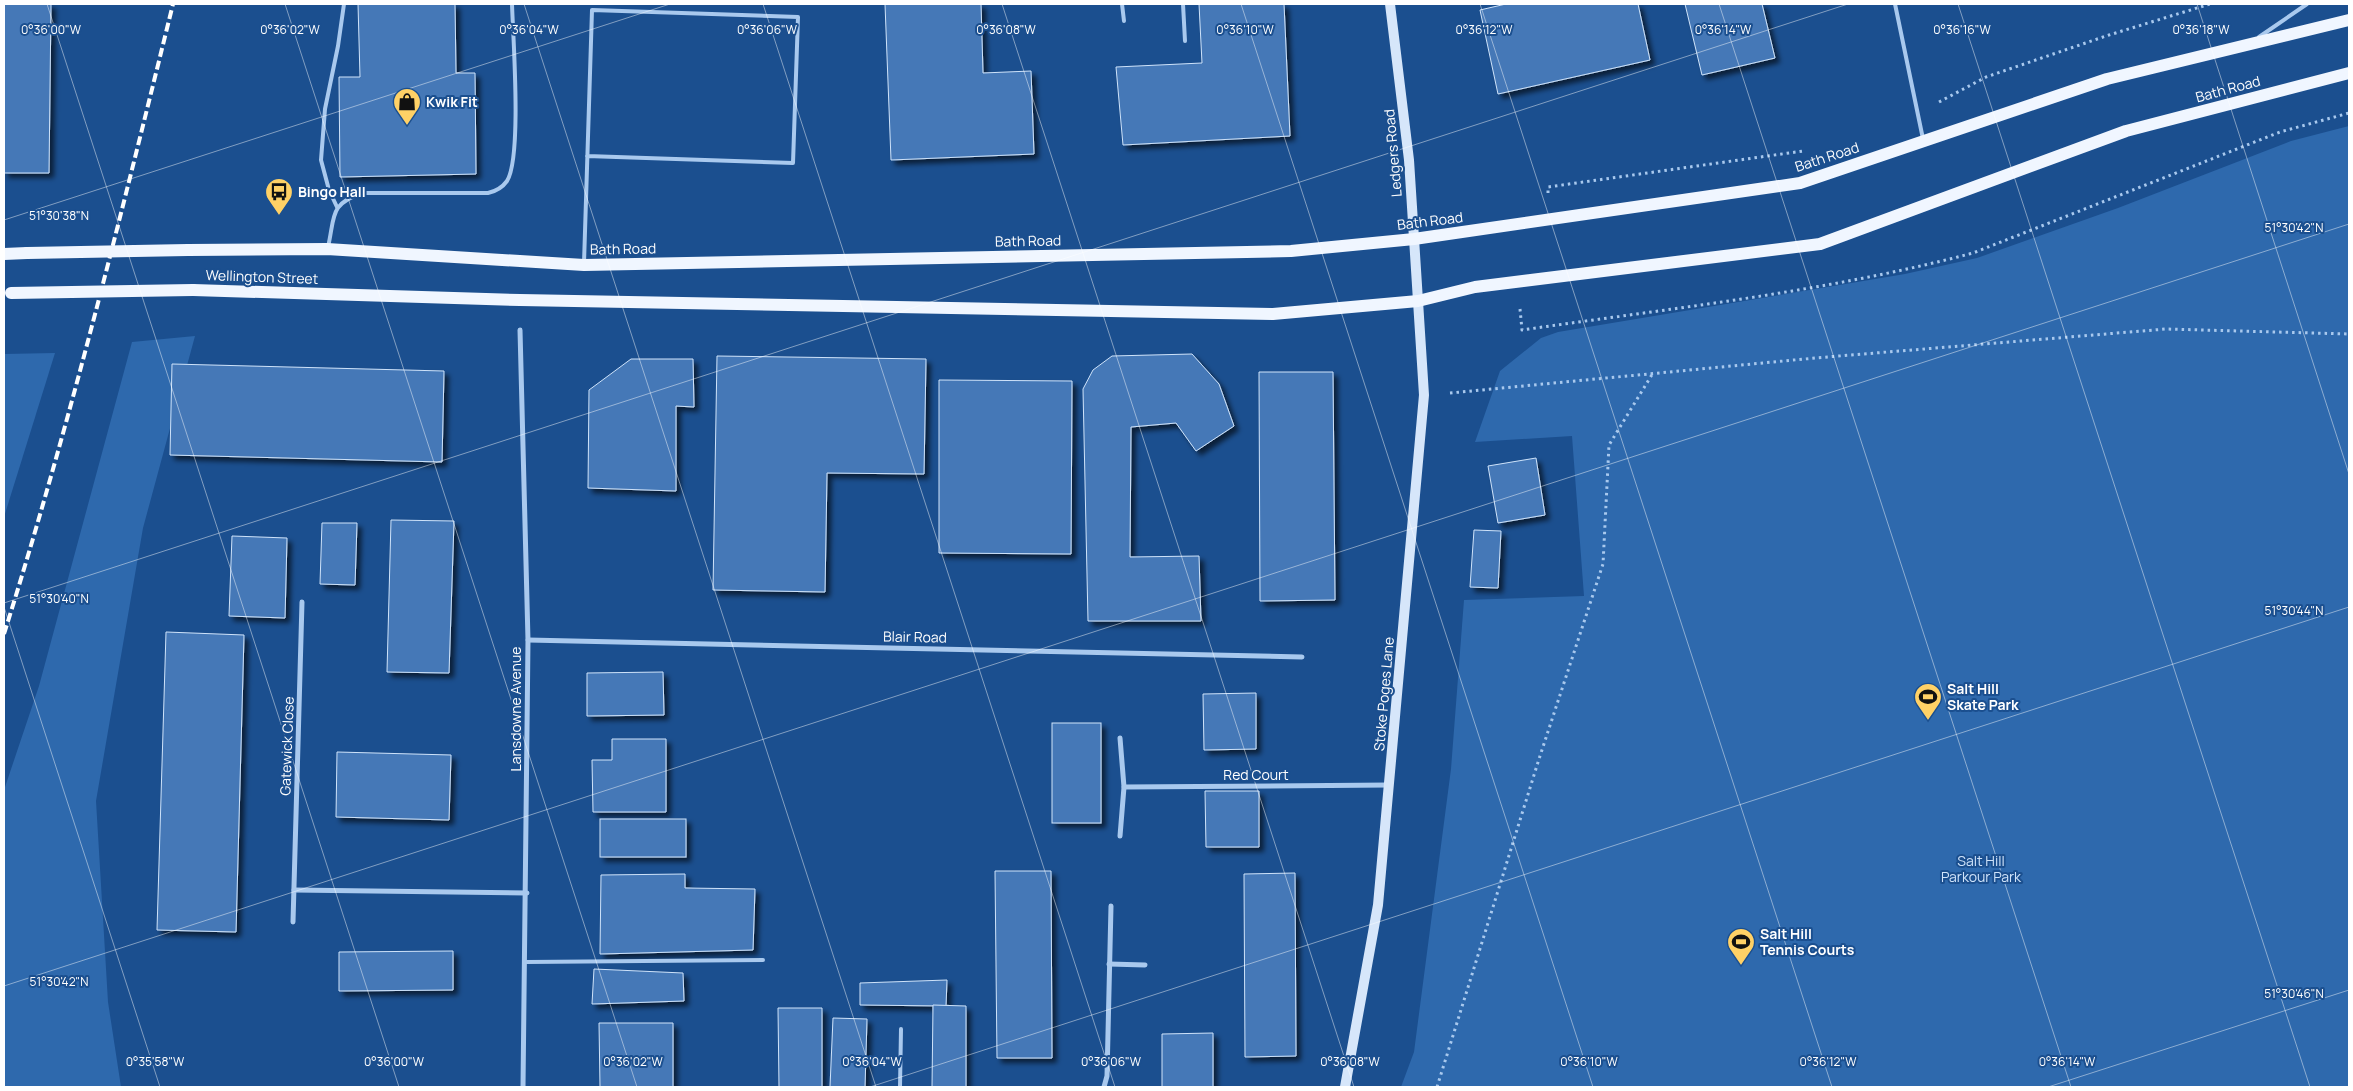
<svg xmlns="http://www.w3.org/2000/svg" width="2353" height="1091" font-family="Manrope,sans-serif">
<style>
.green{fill:#2e69ad}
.building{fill:#4478b7;stroke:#cfe3fa;filter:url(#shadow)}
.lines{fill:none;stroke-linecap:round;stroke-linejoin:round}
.path{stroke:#a9c9ee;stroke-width:3;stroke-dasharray:2.5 4;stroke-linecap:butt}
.lane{stroke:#a9c9ee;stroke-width:4}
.street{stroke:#a9c9ee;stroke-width:5}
.secondary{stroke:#d6e6fa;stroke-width:10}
.primary{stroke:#f0f6ff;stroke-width:12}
.rail{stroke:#fff;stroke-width:4;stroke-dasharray:9 4;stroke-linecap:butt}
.primary-bridge{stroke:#f0f6ff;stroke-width:12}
.ticks{fill:none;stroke:#fff;stroke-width:1;stroke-opacity:0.45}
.labels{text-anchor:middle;stroke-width:4;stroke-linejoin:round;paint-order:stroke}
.street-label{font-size:14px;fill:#fff;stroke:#1b4f8f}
.poi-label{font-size:14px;font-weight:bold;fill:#fff;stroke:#1b4f8f;text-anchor:start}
.park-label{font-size:14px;fill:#cfe3fa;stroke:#1b4f8f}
.ticks-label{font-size:12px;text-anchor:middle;fill:#fff;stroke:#1b4f8f;stroke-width:4;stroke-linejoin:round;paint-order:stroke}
</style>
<defs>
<filter id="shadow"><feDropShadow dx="4.5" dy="4.5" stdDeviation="2.5" flood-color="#0009"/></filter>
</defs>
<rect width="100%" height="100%" fill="#1b4f8f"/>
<!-- green -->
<g class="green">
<path d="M2349,126V1087H1401L1414,1052L1451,769L1464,600L1584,596L1572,436L1475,442L1500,371L1541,338L1558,332L1905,274L1977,258L2118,208L2291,141Z"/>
<path d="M195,336L143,528L96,801L108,1002L121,1087H4V790L39,686L132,342Z"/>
<path d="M55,353L4,517V354Z"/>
</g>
<!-- building -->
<g class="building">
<path d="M4,4H51L49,173H4Z"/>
<path d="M358,4H455L456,73H475L476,174L340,177L339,77H360Z"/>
<path d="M885,4H981L983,73L1031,71L1034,154L891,160Z"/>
<path d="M1199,4H1284L1290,136L1123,145L1116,67L1202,63Z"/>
<path d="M1506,4H1638L1650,60L1498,94L1480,10Z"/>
<path d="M1685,4H1762L1775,58L1702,75Z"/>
<path d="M1192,354L1219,384L1234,426L1196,451L1176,423L1131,427L1130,557L1199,556L1201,621H1088L1083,389L1093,370L1112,356Z"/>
<path d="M717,356L926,359L924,474L827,473L825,592L713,590Z"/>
<path d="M631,359H693L694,407L676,406V491L588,488L589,390Z"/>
<path d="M172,364L444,371L442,462L170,455Z"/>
<path d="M1259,372H1333L1335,600L1260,601Z"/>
<path d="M939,380L1072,381L1071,554L939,553Z"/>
<path d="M1536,458L1545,515L1498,523L1488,466Z"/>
<path d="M391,520L454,521L449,673L387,672Z"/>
<path d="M322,523H357L355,585L320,584Z"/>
<path d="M1474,530L1501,531L1498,588L1470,587Z"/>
<path d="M232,536L287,538L285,618L229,616Z"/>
<path d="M166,632L244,635L236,932L157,930Z"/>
<path d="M663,672L664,715L587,716V673Z"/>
<path d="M1256,693V749L1204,750L1203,694Z"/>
<rect x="1052" y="723" width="49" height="100"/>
<path d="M612,739H666V812H593L592,760H612Z"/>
<path d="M337,752L451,755L449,820L336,817Z"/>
<path d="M1205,791H1259V847H1206Z"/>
<rect x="600" y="819" width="86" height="38"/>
<path d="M995,871H1051L1052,1058H997Z"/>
<path d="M1295,873L1296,1056L1245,1057L1244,874Z"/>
<path d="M685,874V888L755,889L753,950L600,954L601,875Z"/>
<path d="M453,951V990L339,991V952Z"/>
<path d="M594,969L683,973L684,1001L592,1004Z"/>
<path d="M947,980L946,1006L860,1005V983Z"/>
<path d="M933,1005L966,1006V1087H932Z"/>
<path d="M778,1008H822V1087H779Z"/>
<path d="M833,1018L867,1019L865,1087H830Z"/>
<path d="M599,1023H673V1087H600Z"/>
<path d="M1213,1033V1087H1162V1034Z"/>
</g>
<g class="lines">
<!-- path -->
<g class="path">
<path d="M1939,102L1986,77L2109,35L2210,4"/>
<path d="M1548,193V187L1803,151"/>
<path d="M1520,309L1522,330C1673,308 1826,292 1973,253L2280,132L2349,113"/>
<path d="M1450,393L1815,358L2166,329L2349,334"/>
<path d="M1437,1087L1539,759L1603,564L1609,445L1653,373"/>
</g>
<!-- lane -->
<g class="lane">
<path d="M1122,4L1124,21"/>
<path d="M1183,4L1185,41"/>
<path d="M1895,4L1923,139"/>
<path d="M2259,37L2307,4"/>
<path d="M337,207L329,190L321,160L325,109L338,46L344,4"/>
<path d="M328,247C335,217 329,204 362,193H488C497,191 502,188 507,181C522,157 513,38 512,4"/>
<path d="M584,263L592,10L798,17L793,163L587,156"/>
<path d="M526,962L763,960"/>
<path d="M900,1087L901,1029"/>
</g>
<!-- street -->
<g class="street">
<path d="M520,330L528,640L523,1087"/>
<path d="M528,640L1302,657"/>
<path d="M1124,787L1389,785"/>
<path d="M1120,836L1124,787L1120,738"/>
<path d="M294,890L527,893"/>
<path d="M293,922L302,602"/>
<path d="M1109,964L1145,965"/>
<path d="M1104,1087L1107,1076L1111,906"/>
</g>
<!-- secondary -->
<path class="secondary" d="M1345,1087L1378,905L1424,395L1409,160L1390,4"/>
<!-- primary -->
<g class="primary">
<path d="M188,250L327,249L584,265L1291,251L1414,239L1800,183L2107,79L2349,20"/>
<path d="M4,254L27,253"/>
<path d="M193,290L520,300L1273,314L1418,301L1475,287L1820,244L2126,131L2349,73"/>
</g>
<!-- rail -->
<path class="rail" d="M4,634C69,427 121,215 173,4"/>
<!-- primary-bridge -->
<g class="primary-bridge">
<path d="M27,253L188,250"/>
<path d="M11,293L193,290"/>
</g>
</g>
<!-- ticks -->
<path class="ticks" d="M47,4L399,1087M285,4L637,1087M524,4L876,1087M763,4L1115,1087M1002,4L1354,1087M1241,4L1593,1087M1480,4L1832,1087M1719,4L2071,1087M1958,4L2310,1087M2197,4L2349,474M4,220L670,4M4,603L1848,4M4,607L160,1087M4,986L2349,224M870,1087L2349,607M2048,1087L2349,990"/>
<!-- icons -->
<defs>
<symbol id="shop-pin" viewBox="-11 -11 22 30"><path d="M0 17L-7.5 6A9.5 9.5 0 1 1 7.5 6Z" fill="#ffd166" stroke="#1b4f8f"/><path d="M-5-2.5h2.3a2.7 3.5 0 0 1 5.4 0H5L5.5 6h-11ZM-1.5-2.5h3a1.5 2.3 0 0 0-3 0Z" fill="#111"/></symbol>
<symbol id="bus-pin" viewBox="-11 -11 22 30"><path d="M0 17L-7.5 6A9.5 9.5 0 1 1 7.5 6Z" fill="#ffd166" stroke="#1b4f8f"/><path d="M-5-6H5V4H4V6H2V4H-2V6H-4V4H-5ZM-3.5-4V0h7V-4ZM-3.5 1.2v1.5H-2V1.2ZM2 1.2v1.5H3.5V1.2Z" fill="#111"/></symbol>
<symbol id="stadium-pin" viewBox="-11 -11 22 30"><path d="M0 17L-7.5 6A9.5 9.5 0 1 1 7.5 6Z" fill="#ffd166" stroke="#1b4f8f"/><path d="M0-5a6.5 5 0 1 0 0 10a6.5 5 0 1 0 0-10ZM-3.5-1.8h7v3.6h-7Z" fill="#111"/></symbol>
</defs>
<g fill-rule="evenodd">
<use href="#shop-pin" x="391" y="86" width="32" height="43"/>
<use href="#bus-pin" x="263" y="176" width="32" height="43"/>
<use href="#stadium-pin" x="1912" y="681" width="32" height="43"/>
<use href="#stadium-pin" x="1725" y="926" width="32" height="43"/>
</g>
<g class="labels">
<!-- street labels -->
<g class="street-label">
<text transform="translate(2228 89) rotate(-15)" y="5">Bath Road</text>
<text transform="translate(1393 153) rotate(-95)" y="5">Ledgers Road</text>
<text transform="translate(1827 157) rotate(-18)" y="5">Bath Road</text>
<text transform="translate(1430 221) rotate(-7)" y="5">Bath Road</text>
<text transform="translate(1028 241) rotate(-1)" y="5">Bath Road</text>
<text transform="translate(623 249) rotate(-1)" y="5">Bath Road</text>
<text transform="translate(262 277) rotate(2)" y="5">Wellington Street</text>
<text transform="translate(915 637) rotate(1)" y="5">Blair Road</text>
<text transform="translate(1384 694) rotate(-85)" y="5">Stoke Poges Lane</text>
<text transform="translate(516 709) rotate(-90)" y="5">Lansdowne Avenue</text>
<text transform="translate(287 746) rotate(-88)" y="5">Gatewick Close</text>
<text x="1256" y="780">Red Court</text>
</g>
<!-- poi labels -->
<g class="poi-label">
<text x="426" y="107">Kwik Fit</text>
<text x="298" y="197">Bingo Hall</text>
<text x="1947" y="694">Salt Hill<tspan x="1947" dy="16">Skate Park</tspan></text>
<text x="1760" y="939">Salt Hill<tspan x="1760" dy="16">Tennis Courts</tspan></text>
</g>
<!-- park labels -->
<g class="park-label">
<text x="1981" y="866">Salt Hill<tspan x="1981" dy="16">Parkour Park</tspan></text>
</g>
</g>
<g class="ticks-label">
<text x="51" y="34">0°36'00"W</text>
<text x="290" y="34">0°36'02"W</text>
<text x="529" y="34">0°36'04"W</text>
<text x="767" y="34">0°36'06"W</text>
<text x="1006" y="34">0°36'08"W</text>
<text x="1245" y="34">0°36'10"W</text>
<text x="1484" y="34">0°36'12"W</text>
<text x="1723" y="34">0°36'14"W</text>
<text x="1962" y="34">0°36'16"W</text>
<text x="2201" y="34">0°36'18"W</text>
<text x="59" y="220">51°30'38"N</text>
<text x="2294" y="232">51°30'42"N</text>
<text x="59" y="603">51°30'40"N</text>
<text x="2294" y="615">51°30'44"N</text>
<text x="59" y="986">51°30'42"N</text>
<text x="2294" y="998">51°30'46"N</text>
<text x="155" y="1066">0°35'58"W</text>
<text x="394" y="1066">0°36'00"W</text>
<text x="633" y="1066">0°36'02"W</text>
<text x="872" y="1066">0°36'04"W</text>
<text x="1111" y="1066">0°36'06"W</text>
<text x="1350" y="1066">0°36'08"W</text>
<text x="1589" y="1066">0°36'10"W</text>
<text x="1828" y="1066">0°36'12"W</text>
<text x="2067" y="1066">0°36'14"W</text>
</g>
<!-- border -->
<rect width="2353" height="1091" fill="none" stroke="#ffffff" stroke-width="10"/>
</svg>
